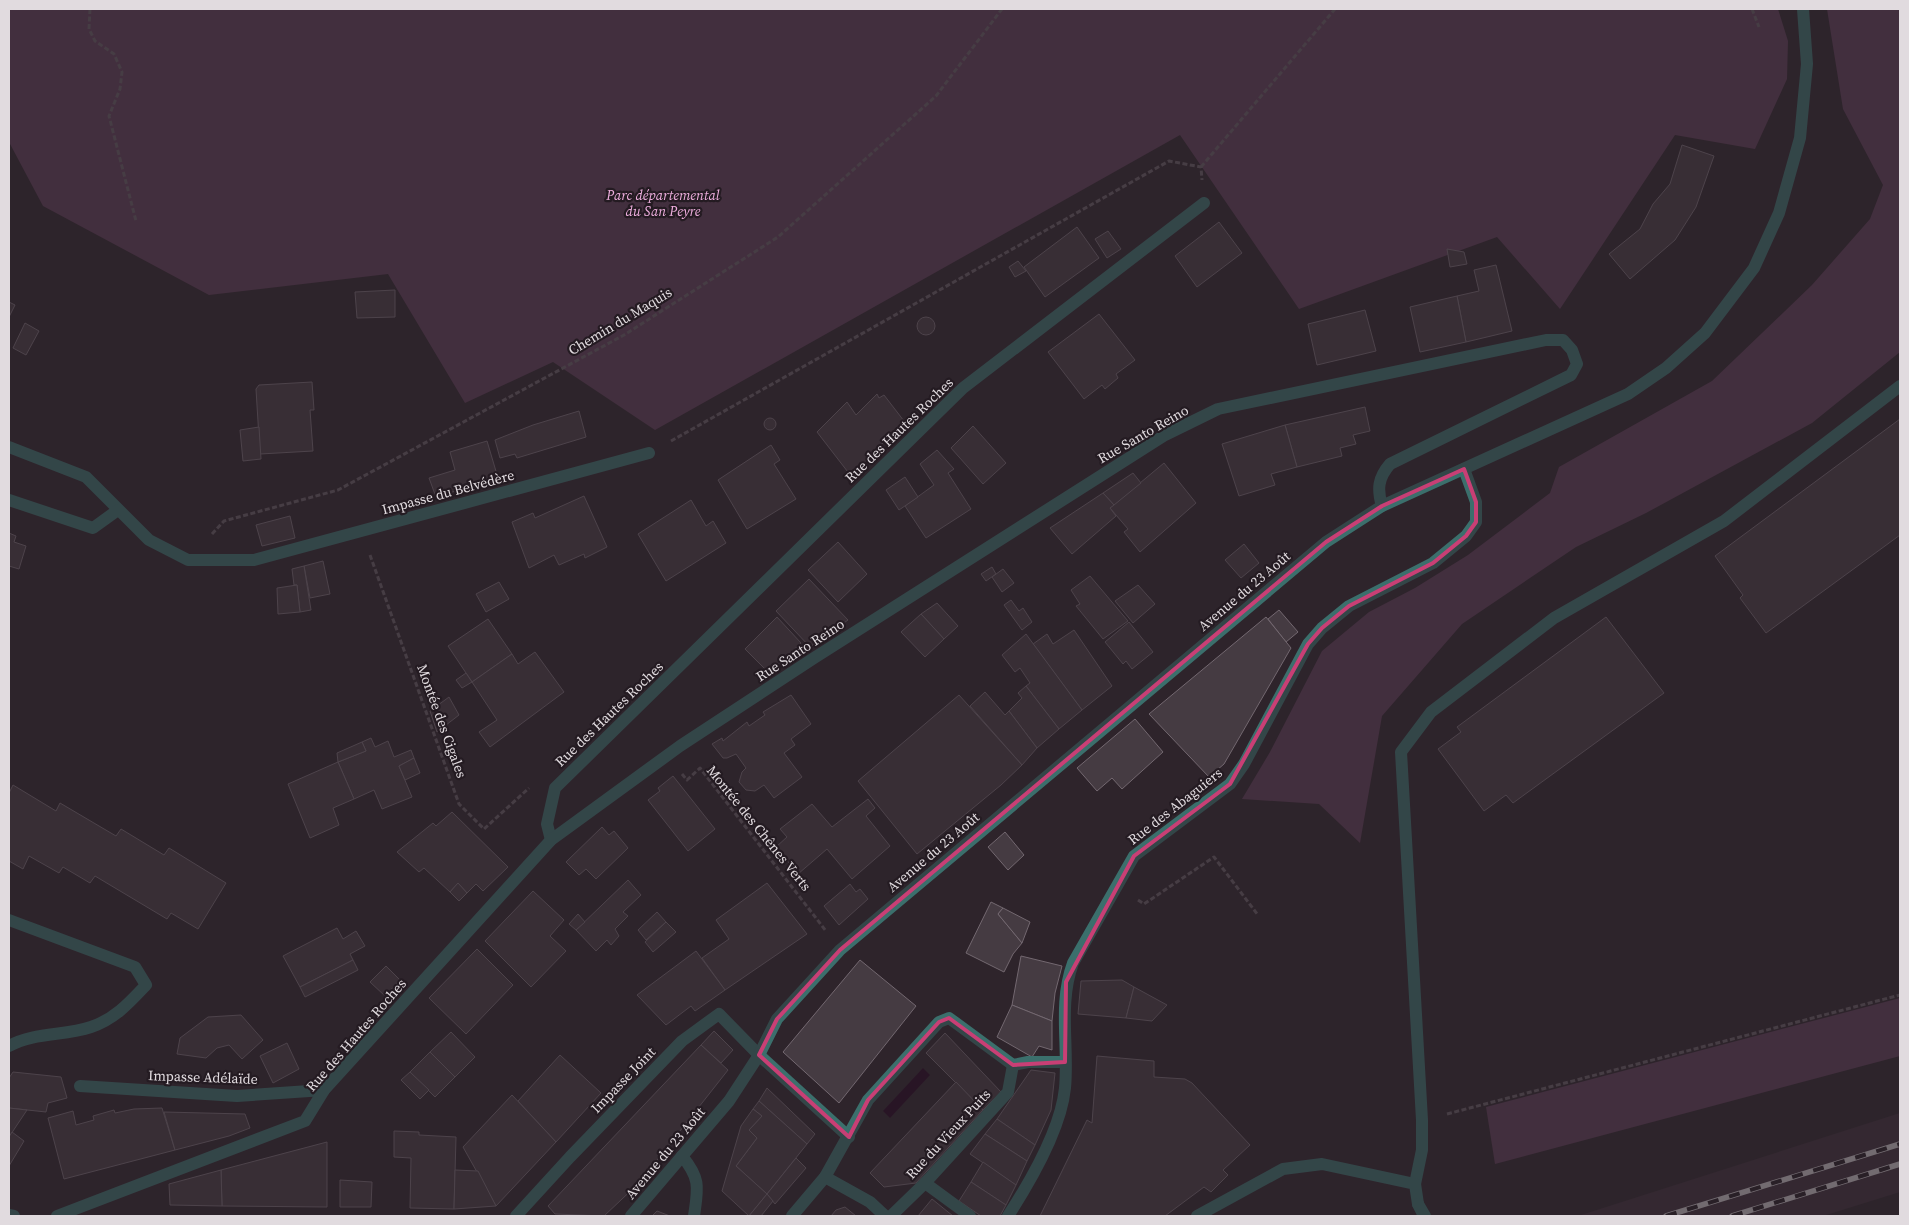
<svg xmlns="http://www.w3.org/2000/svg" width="1909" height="1225" font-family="'Source Serif 4',serif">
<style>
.built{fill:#3c2e38}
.green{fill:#5c3c55}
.water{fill:#23041e}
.building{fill:#453b42;stroke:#736870}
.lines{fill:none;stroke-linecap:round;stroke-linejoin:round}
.path{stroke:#645b62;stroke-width:3;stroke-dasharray:5 2.5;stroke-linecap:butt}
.service{stroke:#3b6f6c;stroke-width:12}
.pedestrian{stroke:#3b6f6c;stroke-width:12}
.minor{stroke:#3b6f6c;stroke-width:12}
.tertiary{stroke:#3b6f6c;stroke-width:12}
.rail-casing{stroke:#c6c0c4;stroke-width:5.5}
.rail{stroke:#241b22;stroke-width:4;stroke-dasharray:11;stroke-linecap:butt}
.marked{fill:none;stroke:#c83f75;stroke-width:4;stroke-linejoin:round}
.labels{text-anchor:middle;stroke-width:4.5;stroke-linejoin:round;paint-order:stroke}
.park-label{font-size:14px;font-style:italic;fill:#eeaede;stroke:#241b22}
.street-label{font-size:14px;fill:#e1dbdf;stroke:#241b22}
</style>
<rect width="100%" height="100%" fill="#2e242b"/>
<!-- built -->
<path class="built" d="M1900,1113V1192L1823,1216H1578Z"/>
<!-- green -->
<g class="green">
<path d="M9,9H1778L1788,41L1787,79L1755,149L1675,135L1560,309L1497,237L1299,309L1180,135L655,430L553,362L465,403L388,274L209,295L43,206L9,142Z"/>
<path d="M1827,9H1900V352L1812,423L1646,513L1576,547L1462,624L1382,716L1360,843L1319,804L1242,799L1270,752L1322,651L1369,612L1415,588L1468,555L1550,493L1559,467L1712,381L1812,285L1870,219L1883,185L1843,109Z"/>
<path d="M1900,998V1056L1495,1164L1486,1107Z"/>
</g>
<!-- water -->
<path class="water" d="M923,1068L930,1075L890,1118L883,1111Z"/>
<!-- building -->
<g class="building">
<path d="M1682,145L1714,156L1696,207L1675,240L1630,279L1609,254L1640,229L1653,204L1670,184Z"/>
<path d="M1219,222L1242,253L1197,287L1175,256Z"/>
<path d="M1077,227L1099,258L1045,297L1024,267Z"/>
<path d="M1108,231L1121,249L1107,258L1095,239Z"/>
<path d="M1447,249L1464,252L1467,264L1450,267Z"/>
<path d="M1018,261L1026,271L1015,277L1009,267Z"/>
<path d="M1496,265L1512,331L1466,342L1457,296L1479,291L1474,270Z"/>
<path d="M395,290V317L357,318L355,292Z"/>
<path d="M1457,296L1466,342L1420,352L1410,307Z"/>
<path d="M9,302L15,305L9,317Z"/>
<path d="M1365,310L1376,351L1317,365L1308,324Z"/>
<path d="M1099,314L1135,360L1116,374L1118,378L1105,389L1102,385L1084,399L1048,352Z"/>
<circle cx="926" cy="326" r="9"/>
<path d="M25,323L39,331L26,355L13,348Z"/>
<path d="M312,382L314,410H310L313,451L260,454L256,389L259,385Z"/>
<path d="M877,394L879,398L884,395L904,421L851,476L817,432L847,402L856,415Z"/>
<path d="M1365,407L1370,431L1353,435L1356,444L1340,448L1342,456L1297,467L1285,425Z"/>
<path d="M579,411L586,437L517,458L515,454L500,458L495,440L533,425Z"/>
<circle cx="770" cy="424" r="6"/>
<path d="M1900,419V535L1766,633L1740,598L1743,595L1715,556Z"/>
<path d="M1285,425L1297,467L1271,474L1275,485L1239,496L1222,444Z"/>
<path d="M973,426L1006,463L983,484L951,448Z"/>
<path d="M259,427L261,459L243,461L240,430Z"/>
<path d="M487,441L498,478L436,497L429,478L455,470L450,452Z"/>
<path d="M771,445L780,460L774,464L796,499L747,529L718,480Z"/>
<path d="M937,450L954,469L948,473L971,509L926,538L905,506L934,485L920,464Z"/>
<path d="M1164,463L1196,503L1140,552L1124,532L1128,529L1110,508Z"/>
<path d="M1133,473L1141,483L1114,505L1103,493Z"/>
<path d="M905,477L918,497L899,510L886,490Z"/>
<path d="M1103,493L1114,505L1110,508L1116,516L1072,554L1050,528Z"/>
<path d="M584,496L607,547L585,558L584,554L559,565L554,555L529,568L512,522L533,513L535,518Z"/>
<path d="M691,500L706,526L713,521L726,543L666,581L638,534Z"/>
<path d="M290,516L295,538L262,546L256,525Z"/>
<path d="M9,533L16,536L14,542L26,546L19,569L9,566Z"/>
<path d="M838,542L867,574L838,602L808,570Z"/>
<path d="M1244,544L1259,563L1241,578L1225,560Z"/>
<path d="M323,561L330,594L310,598L304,566Z"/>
<path d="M304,566L311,610L300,612L297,585H294L292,569Z"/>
<path d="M992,567L996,574L986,581L981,574Z"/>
<path d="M1003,569L1014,583L1002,592L992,577Z"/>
<path d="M1090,576L1128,621L1103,639L1076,606L1080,604L1071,590Z"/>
<path d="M809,579L848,620L810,647L776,611Z"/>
<path d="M499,582L509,599L486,612L476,594Z"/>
<path d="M297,585L300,612L278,614L277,588Z"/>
<path d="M1138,585L1155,604L1133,623L1115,601Z"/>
<path d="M1011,600L1019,611L1023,608L1032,622L1022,630L1004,605Z"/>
<path d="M937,603L958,626L944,639L921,614Z"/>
<path d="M1279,610L1298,632L1286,642L1268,619Z"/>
<path d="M921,614L944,639L925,657L901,632Z"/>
<path d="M777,617L801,643L769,673L745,649Z"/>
<path d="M1266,617L1291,648L1224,764L1209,777L1149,714Z"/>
<path d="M1606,617L1664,693L1513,803L1506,795L1484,811L1438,749L1461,732L1457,727Z"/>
<path d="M488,619L512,654L472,682L448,646Z"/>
<path d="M1129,622L1153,652L1132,669L1126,661L1123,664L1105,642Z"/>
<path d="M1074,630L1112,686L1082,710L1033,644L1047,634L1053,644Z"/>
<path d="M1026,634L1082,710L1059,729L1026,686L1030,683L1020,668L1015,672L1002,655Z"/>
<path d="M535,652L564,692L490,747L479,732L497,720L472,682L512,654L518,664Z"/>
<path d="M466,673L472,682L462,688L456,680Z"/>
<path d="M1026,686L1059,729L1037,748L1009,711L1022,698L1018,693Z"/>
<path d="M985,692L1005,715L1009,711L1037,748L1022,765L970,706Z"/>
<path d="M791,695L811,724L791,739L795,745L784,753L802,777L774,798L764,785L755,791L746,790L739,782L742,772L746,768L736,754L727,758H723L712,744L722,738L723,741L747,722L749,726L765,715L763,712Z"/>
<path d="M959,695L1022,765L1001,785L917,854L858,781Z"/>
<path d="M449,697L459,715L437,732L430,711Z"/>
<path d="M1135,719L1163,752L1122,789L1112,778L1097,791L1077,768Z"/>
<path d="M371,738L375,747L388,741L394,757L411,750L414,758L399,766L412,797L382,809L374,790L354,799L338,762L366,751L362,742Z"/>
<path d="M362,742L366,751L338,762L337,753Z"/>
<path d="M414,758L420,773L405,780L399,766Z"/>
<path d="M338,762L354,799L333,808L339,825L310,838L288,784Z"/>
<path d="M673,776L715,829L688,851L648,800L660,791L658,788Z"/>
<path d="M13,785L56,811L60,803L116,836L121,829L164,855L169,848L226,883L198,929L171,913L167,919L95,876L90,883L63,867L59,873L29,856L23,869L9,861V793Z"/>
<path d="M868,799L875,808L866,816L890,846L852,879L827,849L798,874L776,847L787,837L780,829L812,804L832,827Z"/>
<path d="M452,812L508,867L483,891L476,884L467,893L458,883L450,892L424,868L419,872L397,852L433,823L436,826Z"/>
<path d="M602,827L609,835L614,831L628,848L596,879L586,869L579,875L566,862Z"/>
<path d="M1005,832L1024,855L1008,870L988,847Z"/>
<path d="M628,880L641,895L623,912L628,916L615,929L619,936L611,945L607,940L596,951L576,930Z"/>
<path d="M458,883L467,893L459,901L450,892Z"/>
<path d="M767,883L807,934L725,990L702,958L729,939L716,920Z"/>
<path d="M850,884L856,892L860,889L868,899L839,925L824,906Z"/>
<path d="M533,891L564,920L550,936L566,951L531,987L485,941Z"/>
<path d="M991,902L1003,908L998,914L1022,943L1013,954L1004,972L966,953Z"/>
<path d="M1003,908L1030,922L1022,943L998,914Z"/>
<path d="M657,912L666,922L646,940L638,930Z"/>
<path d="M578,914L585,922L576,930L569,924Z"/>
<path d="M666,922L676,932L653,952L645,942Z"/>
<path d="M337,928L343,939L356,931L365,946L350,954L353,960L300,987L283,956Z"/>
<path d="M477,949L513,985L466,1034L429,998Z"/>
<path d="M696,951L725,990L695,1011L691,1006L666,1025L637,995Z"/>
<path d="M1021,956L1062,966L1055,993L1052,1021L1012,1005Z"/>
<path d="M353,960L358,970L305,997L300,987Z"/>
<path d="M860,960L916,1006L839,1103L783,1052Z"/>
<path d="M386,966L400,980L385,996L370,982Z"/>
<path d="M1122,980L1134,987L1126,1018L1078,1014L1081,981Z"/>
<path d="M1134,987L1167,1005L1152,1021L1126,1018Z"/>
<path d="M1012,1005L1052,1021V1050L1039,1046L1032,1057L997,1037Z"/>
<path d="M241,1015L263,1040L242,1059L229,1045L217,1048L206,1058L177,1054L180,1038L208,1017Z"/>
<path d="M714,1031L733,1050L721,1063L701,1045Z"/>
<path d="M451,1032L475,1057L455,1077L430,1052Z"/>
<path d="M945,1033L1001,1092L983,1110L926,1053Z"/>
<path d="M287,1043L299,1069L273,1083L260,1056Z"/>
<path d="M701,1045L728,1070L639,1183L604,1216L555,1214L548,1206Z"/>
<path d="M430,1052L455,1077L435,1097L410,1072Z"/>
<path d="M560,1055L601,1093L556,1142L518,1101Z"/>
<path d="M1097,1056L1154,1061V1077L1185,1079L1192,1083L1250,1145L1223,1170L1228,1175L1211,1192L1204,1187L1165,1216H1040L1087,1120L1092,1123Z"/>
<path d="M1031,1070L1055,1073L1051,1110L1035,1145L997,1119Z"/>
<path d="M13,1072L61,1077L67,1098L48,1103L46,1112L9,1108V1078Z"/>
<path d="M410,1072L429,1090L420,1099L401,1080Z"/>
<path d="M956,1082L983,1110L916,1183L884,1187L870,1173Z"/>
<path d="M767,1088L815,1134L807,1144L759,1101Z"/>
<path d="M512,1095L556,1142L496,1206L463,1147Z"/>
<path d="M759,1101L807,1144L767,1194L736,1166L757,1138L749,1130L762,1116L753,1109Z"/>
<path d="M9,1108L27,1110L9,1137Z"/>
<path d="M162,1108L175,1150L64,1179L48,1118L73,1111L76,1125L94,1120L93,1116L114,1110L115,1113L134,1109Z"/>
<path d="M753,1109L762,1116L749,1130L757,1138L736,1166L767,1194L749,1216L722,1191L741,1126Z"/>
<path d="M164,1112L245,1114L250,1128L229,1136L175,1150Z"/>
<path d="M997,1119L1035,1145L1027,1161L985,1134Z"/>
<path d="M394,1131L419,1132V1135L456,1137L454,1209L410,1208L411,1158L394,1157Z"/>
<path d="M12,1132L24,1141L9,1166V1137Z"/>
<path d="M985,1134L1027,1161L1016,1185L970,1154Z"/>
<path d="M327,1142V1207L222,1206L221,1170Z"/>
<path d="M796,1158L806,1168L775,1204L767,1194Z"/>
<path d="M983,1162L1016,1185L1006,1205L971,1182Z"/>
<path d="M221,1170L222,1206L170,1205L169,1184Z"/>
<path d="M455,1170L478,1171L496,1206L454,1209Z"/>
<path d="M340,1180L372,1182L371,1207H340Z"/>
<path d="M971,1182L1006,1205L1000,1216H981L959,1201Z"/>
<path d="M767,1194L773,1201L761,1216H749Z"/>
<path d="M932,1199L953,1216H918Z"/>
<path d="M845,1207L856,1216H831L836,1210Z"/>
<path d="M657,1211L670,1216H652Z"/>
</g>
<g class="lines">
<!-- path -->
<g class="path">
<path d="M90,9L89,29L95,41L114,54L122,72L120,89L109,116L136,221"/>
<path d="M1752,9L1759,27"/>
<path d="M1201,167L1335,9"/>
<path d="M671,441L1169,161L1201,167L1202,180"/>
<path d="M212,534L224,521L338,490L624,335L778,237L936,96L1002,9"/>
<path d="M370,555L459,804L484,829L529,788"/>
<path d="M682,774L687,780L700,768L826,931"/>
<path d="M1138,900L1144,904L1214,857L1258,915"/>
<path d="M1447,1114L1900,995"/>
</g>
<!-- service -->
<path class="service" d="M1415,1184L1422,1150V1120L1401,752L1431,712L1554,618L1724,521L1900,386"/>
<!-- pedestrian -->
<g class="pedestrian">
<path d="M682,1156C701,1179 698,1188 694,1216"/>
<path d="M825,1177L868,1100L939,1022L949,1018L1013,1065L1028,1062H1065"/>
<path d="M925,1183L970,1216"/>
<path d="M516,1216L570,1157L682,1041L719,1014L759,1055L849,1137"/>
<path d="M792,1216L825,1177L870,1202L885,1216"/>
<path d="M891,1216L925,1183L1008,1092L1013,1065"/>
</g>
<!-- minor -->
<g class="minor">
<path d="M9,447L86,477L149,540L188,560H254L649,453"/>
<path d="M9,500L93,528L118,510"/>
<path d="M551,840L547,824L555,788L963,388L1204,203"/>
<path d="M9,1046C35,1032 64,1036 91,1027C115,1019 130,1002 146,985L135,967L9,920"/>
<path d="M80,1086L237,1096L324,1090"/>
<path d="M9,1215L14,1216"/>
<path d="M57,1216L305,1121L324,1090L551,840L680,746L814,658L1165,435L1218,409L1546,340H1563L1572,350L1577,364L1571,375L1390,464C1378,478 1377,489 1382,506"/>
<path d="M1008,1216C1030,1182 1061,1128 1065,1088C1069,1045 1058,1004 1073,963L1134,856L1230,784L1244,764L1308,644L1322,628L1349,606L1433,563L1466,536L1476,522V502L1464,469"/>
<path d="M1197,1216L1283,1169L1322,1164L1415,1184L1418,1204"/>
<path d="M1424,1216L1418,1204L1425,1216"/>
</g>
<!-- tertiary -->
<path class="tertiary" d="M631,1216L729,1101L759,1055L777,1019L840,950L1326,542L1382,506L1628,394L1666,368L1705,333L1754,268L1779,213L1800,138L1807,64L1803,9"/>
<defs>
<g id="rail">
<path d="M1666,1216L1900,1144"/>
<path d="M1732,1216L1900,1164"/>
</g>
</defs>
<!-- rail casing -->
<use href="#rail" class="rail-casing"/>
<!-- rail -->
<use href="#rail" class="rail"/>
</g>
<!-- marked area -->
<path d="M0 0H1909V1225H0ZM1464,469L1476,502V522L1466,536L1433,563L1349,606L1322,628L1308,644L1230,784L1134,856L1066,982L1065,1062L1013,1065L949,1018L939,1022L868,1100L849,1137L759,1055L777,1019L840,950L1326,542L1382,506Z" fill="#2e242b" fill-opacity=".55" fill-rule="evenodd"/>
<path class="marked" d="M1464,469L1476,502V522L1466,536L1433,563L1349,606L1322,628L1308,644L1230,784L1134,856L1066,982L1065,1062L1013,1065L949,1018L939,1022L868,1100L849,1137L759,1055L777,1019L840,950L1326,542L1382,506Z"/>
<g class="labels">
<!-- park labels -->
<g class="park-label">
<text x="663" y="200">Parc départemental<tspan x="663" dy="16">du San Peyre</tspan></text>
</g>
<!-- street labels -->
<g class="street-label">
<text transform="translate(620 321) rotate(-31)" y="5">Chemin du Maquis</text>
<text transform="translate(899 430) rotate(-44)" y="5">Rue des Hautes Roches</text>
<text transform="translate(1143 434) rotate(-30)" y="5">Rue Santo Reino</text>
<text transform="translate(448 492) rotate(-15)" y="5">Impasse du Belvédère</text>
<text transform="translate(1244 591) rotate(-40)" y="5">Avenue du 23 Août</text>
<text transform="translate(800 650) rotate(-33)" y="5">Rue Santo Reino</text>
<text transform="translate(609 714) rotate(-44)" y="5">Rue des Hautes Roches</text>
<text transform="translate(442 721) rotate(70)" y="5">Montée des Cigales</text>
<text transform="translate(1175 806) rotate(-38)" y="5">Rue des Abaguiers</text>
<text transform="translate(759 828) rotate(51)" y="5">Montée des Chênes Verts</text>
<text transform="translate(933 852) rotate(-40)" y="5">Avenue du 23 Août</text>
<text transform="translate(356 1035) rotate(-49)" y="5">Rue des Hautes Roches</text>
<text transform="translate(203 1077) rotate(2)" y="5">Impasse Adélaïde</text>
<text transform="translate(623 1080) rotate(-46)" y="5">Impasse Joint</text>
<text transform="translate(948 1134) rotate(-47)" y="5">Rue du Vieux Puits</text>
<text transform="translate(665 1153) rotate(-50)" y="5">Avenue du 23 Août</text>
</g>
</g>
<!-- border -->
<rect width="1909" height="1225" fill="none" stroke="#e1dbdf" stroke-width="20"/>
</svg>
